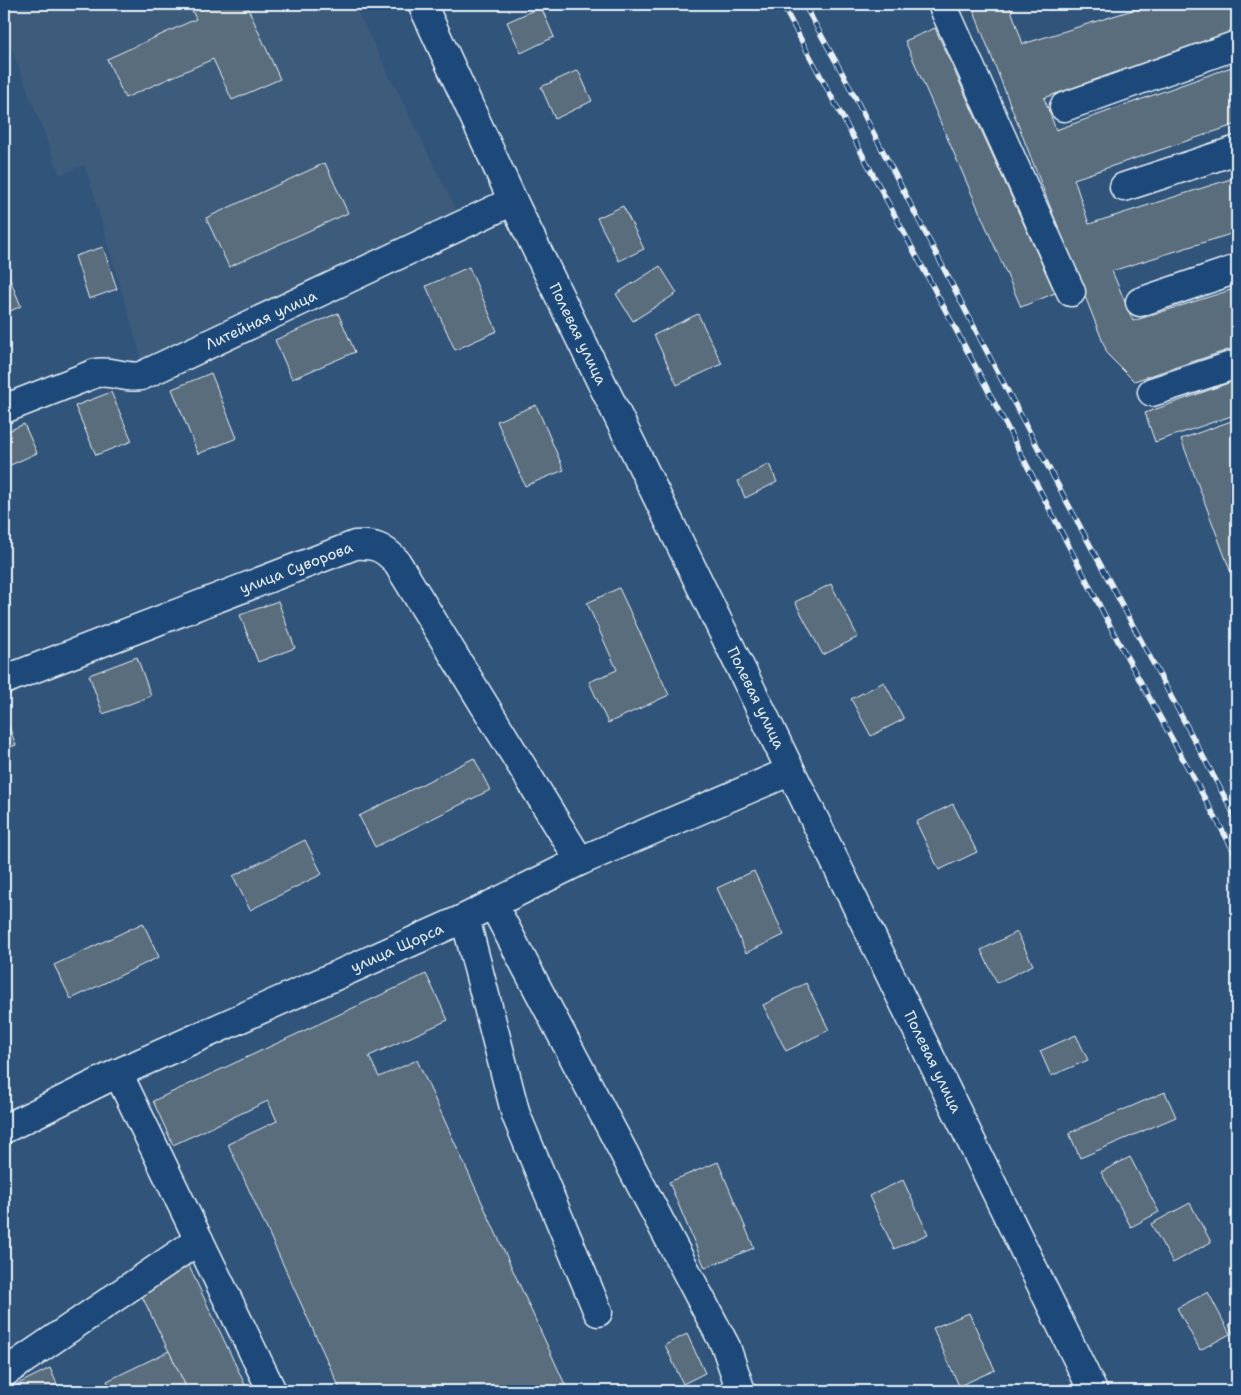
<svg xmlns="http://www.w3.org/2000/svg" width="1241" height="1395" font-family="'Shantell Sans',sans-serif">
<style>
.built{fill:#3d5c7b}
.building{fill:#5a6d7c;stroke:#e8f1f8}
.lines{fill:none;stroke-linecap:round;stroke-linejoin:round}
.minor-casing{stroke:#e8f1f8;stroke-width:31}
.minor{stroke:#1f4a7a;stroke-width:28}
.rail-casing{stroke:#e8f1f8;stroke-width:5.5}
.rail{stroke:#1f4a7a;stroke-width:4;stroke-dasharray:11;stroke-linecap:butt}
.labels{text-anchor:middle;stroke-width:4.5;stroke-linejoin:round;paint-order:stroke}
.street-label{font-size:15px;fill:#e8f1f8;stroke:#1f4a7a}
</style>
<rect width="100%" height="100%" fill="#31547b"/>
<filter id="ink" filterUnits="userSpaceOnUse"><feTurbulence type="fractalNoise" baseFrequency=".02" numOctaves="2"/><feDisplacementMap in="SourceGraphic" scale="10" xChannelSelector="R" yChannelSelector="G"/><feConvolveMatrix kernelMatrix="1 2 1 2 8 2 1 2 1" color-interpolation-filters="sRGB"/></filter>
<g filter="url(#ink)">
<!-- built -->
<path class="built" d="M4,4H354L458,214L143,364L85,165L60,175L4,29Z"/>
<!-- building -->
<g class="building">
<path d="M189,4H246L280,79L232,100L213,59L125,98L107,59L196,19Z"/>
<path d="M971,4H1009L1023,44L1152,4H1237V29L1044,98L1056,130L1237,65V124L1074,179L1089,224L1237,177V232L1112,271L1133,321L1237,288V347L1134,381L1108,355Z"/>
<path d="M1048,4H1080L1050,10Z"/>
<path d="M541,7L554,37L521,53L507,22Z"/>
<path d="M935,28L1055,293L1021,307L905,41Z"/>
<path d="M578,70L592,101L555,119L541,87Z"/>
<path d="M325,163L348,213L229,267L206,218Z"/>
<path d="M623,206L644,249L619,261L597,218Z"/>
<path d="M103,247L117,289L89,299L75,256Z"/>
<path d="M660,266L677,293L633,321L616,294Z"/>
<path d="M469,267L497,331L455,350L426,286Z"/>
<path d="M6,270L21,306L4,314V271Z"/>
<path d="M338,313L355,352L292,379L275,340Z"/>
<path d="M698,314L722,364L677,385L654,335Z"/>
<path d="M211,373L237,438L198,454L172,389Z"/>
<path d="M1237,380V414L1155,442L1145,413Z"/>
<path d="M111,392L132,441L96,455L75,406Z"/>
<path d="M536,405L564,470L525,486L497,421Z"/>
<path d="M1237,419V589L1181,439Z"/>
<path d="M24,424L37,453L4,468V433Z"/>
<path d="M769,464L777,482L745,498L738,481Z"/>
<path d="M831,584L858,637L823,655L795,602Z"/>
<path d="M619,588L669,695L608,723L589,682L617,670L587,603Z"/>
<path d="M278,601L295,648L258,662L240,615Z"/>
<path d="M137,657L151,696L103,714L89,675Z"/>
<path d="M884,682L904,719L871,736L851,699Z"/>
<path d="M4,714L16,745L4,749Z"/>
<path d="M474,758L490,790L375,847L359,816Z"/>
<path d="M953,804L977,852L939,870L916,822Z"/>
<path d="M305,840L322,874L250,910L233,876Z"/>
<path d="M754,871L784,935L746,953L717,888Z"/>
<path d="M143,923L159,957L71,999L54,965Z"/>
<path d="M1017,932L1033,965L997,983L981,950Z"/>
<path d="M426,974L448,1020L369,1056L379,1077L417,1060L568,1391H341L228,1144L277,1121L268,1101L173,1145L153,1101Z"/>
<path d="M806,983L829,1030L786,1051L763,1005Z"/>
<path d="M1076,1035L1088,1060L1051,1076L1040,1051Z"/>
<path d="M1165,1092L1176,1117L1080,1158L1069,1133Z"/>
<path d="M1130,1157L1159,1212L1131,1227L1101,1172Z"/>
<path d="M718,1162L754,1248L705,1268L669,1182Z"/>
<path d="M903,1180L928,1234L894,1249L869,1196Z"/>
<path d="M1190,1203L1211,1242L1173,1263L1151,1224Z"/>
<path d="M188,1264L248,1391H188L138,1288Z"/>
<path d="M1208,1292L1230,1334L1200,1350L1177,1308Z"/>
<path d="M969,1313L995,1370L959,1386L933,1328Z"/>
<path d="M1237,1321V1342L1229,1325Z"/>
<path d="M687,1334L705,1373L683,1384L665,1345Z"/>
<path d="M169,1351L188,1391H112L107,1381Z"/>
<path d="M50,1368L60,1391H4Z"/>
</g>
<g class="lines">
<defs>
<g id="minor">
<path d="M422,4L513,201L1093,1391"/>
<path d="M942,4L1071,292"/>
<path d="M1064,107L1237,45"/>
<path d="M1124,187L1237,150"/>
<path d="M1140,302L1237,269"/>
<path d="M1152,392L1237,364"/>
<path d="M4,409L96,373C112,370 125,379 141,376L513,201"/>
<path d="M4,680L355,545C374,544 383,547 396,561L580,861"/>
<path d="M493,904L726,1347L741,1391"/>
<path d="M465,918L516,1115L598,1312"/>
<path d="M118,1073L272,1391"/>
<path d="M4,1129L118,1073L465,918L580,861L791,771"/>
<path d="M4,1373L199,1240"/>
</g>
</defs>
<!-- minor casing -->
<use href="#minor" class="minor-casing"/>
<!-- minor -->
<use href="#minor" class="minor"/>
<defs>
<g id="rail">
<path d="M782,4L979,373L1117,639L1237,857"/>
<path d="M804,4L845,78L997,371L1237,820"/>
</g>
</defs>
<!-- rail casing -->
<use href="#rail" class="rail-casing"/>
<!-- rail -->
<use href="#rail" class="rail"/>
</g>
</g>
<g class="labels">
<!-- street labels -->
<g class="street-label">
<text transform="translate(261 320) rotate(-25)" y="5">Литейная улица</text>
<text transform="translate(578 334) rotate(64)" y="5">Полевая улица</text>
<text transform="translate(296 568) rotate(-21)" y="5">улица Суворова</text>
<text transform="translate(756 698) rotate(64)" y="5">Полевая улица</text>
<text transform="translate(397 948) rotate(-24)" y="5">улица Щорса</text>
<text transform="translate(933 1062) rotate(64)" y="5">Полевая улица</text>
</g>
</g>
<!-- margin -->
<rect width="1241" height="1395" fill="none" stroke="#1f4a7a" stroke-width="20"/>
<rect x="10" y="10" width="1221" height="1375" fill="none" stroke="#e8f1f8" stroke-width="2" filter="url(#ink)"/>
</svg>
